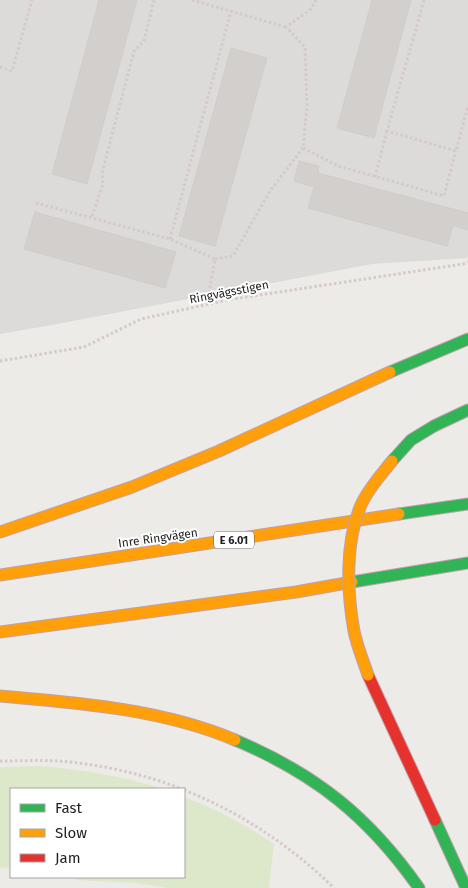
<svg xmlns="http://www.w3.org/2000/svg" width="468" height="888" font-family="'Fira Sans',sans-serif">
<style>
.residential{fill:#dcdbd9}
.grass{fill:#dce8c9}
.building{fill:#d2cfcd;stroke:#d0cdc9}
.lines{fill:none;stroke-linecap:round;stroke-linejoin:round}
.fast-casing{stroke:#c0a1ac;stroke-width:13}
.slow-casing{stroke:#c0a1ac;stroke-width:13}
.jam-casing{stroke:#c0a1ac;stroke-width:13}
.path{stroke:#d6c9c7;stroke-width:3;stroke-dasharray:2.5 2.5;stroke-linecap:butt}
.fast{stroke:#30b455;stroke-width:11}
.slow{stroke:#ff9f0a;stroke-width:11}
.jam{stroke:#e5322d;stroke-width:11}
.slow-bridge-casing{stroke:#c0a1ac;stroke-width:13;stroke-linecap:butt}
.slow-bridge{stroke:#ff9f0a;stroke-width:11}
.labels{text-anchor:middle;stroke-width:4;stroke-linejoin:round;paint-order:stroke}
.shield{fill:#fff;stroke:#626262;stroke-width:1}
.shield-label{font-size:11px;font-weight:bold;fill:#1f1f1f}
.street-label{font-size:12px;fill:#1f1f1f;stroke:#fff}
</style>
<rect width="100%" height="100%" fill="#edebe8"/>
<!-- residential -->
<path class="residential" d="M0,0H468V258L372,264L52,325L0,334Z"/>
<!-- grass -->
<g class="grass">
<path d="M41,766C82,770 124,776 163,789H11V867L0,868V767Z"/>
<path d="M184,797C216,809 245,824 274,844L269,888H168L136,883L76,880L75,877H184Z"/>
</g>
<!-- building -->
<g class="building">
<path d="M99,0H137L87,184L52,174Z"/>
<path d="M372,0H411L374,138L337,128Z"/>
<path d="M231,48L267,58L215,246L179,236Z"/>
<path d="M299,161L319,166L318,173L468,213V230L453,226L447,246L308,208L314,187L294,181Z"/>
<path d="M35,212L176,252L165,288L24,249Z"/>
</g>
<g class="lines">
<defs>
<g id="fast">
<path d="M390,372L468,339"/>
<path d="M392,461L411,440L434,426L468,410"/>
<path d="M399,514L468,504"/>
<path d="M352,582L468,563"/>
<path d="M235,740C316,774 369,817 419,888"/>
<path d="M435,820L466,888"/>
</g>
<g id="slow">
<path d="M0,532L132,487L219,451L390,372"/>
<path d="M0,575L399,514"/>
<path d="M0,632L296,592L352,582"/>
<path d="M0,696C79,703 162,709 235,740"/>
</g>
<path id="jam" d="M368,675L435,820"/>
</defs>
<!-- fast casing -->
<use href="#fast" class="fast-casing"/>
<!-- slow casing -->
<use href="#slow" class="slow-casing"/>
<!-- jam casing -->
<use href="#jam" class="jam-casing"/>
<!-- path -->
<g class="path">
<path d="M192,0L286,27"/>
<path d="M316,0L310,10L286,27L305,47L307,105L303,148L338,166L444,196L456,151"/>
<path d="M424,0L387,131L456,151L468,106"/>
<path d="M0,67L12,71L32,0"/>
<path d="M375,177L387,131"/>
<path d="M36,203L170,239L215,259L207,305"/>
<path d="M92,216L103,184L102,173L134,51L144,41L154,0"/>
<path d="M170,239L231,11"/>
<path d="M215,259L233,256L270,191L303,148"/>
<path d="M0,361L84,347L141,319L227,300L463,264L468,262"/>
<path d="M0,761C19,761 39,760 58,761C99,764 144,774 182,789"/>
<path d="M184,790C240,812 291,846 334,888"/>
</g>
<!-- fast -->
<use href="#fast" class="fast"/>
<!-- slow -->
<use href="#slow" class="slow"/>
<!-- jam -->
<use href="#jam" class="jam"/>
<defs>
<path id="slow-bridge" d="M368,675C363,660 357,646 354,631C347,592 345,542 361,505C368,489 381,475 392,461"/>
</defs>
<!-- slow-bridge casing -->
<use href="#slow-bridge" class="slow-bridge-casing"/>
<!-- slow-bridge -->
<use href="#slow-bridge" class="slow-bridge"/>
</g>
<g class="labels">
<!-- shield labels -->
<rect class="shield" x="214" y="531.5" width="40" height="17" rx="4"/>
<g class="shield-label">
<text x="234" y="544">E 6.01</text>
</g>
<!-- street labels -->
<g class="street-label">
<text transform="translate(229 292) rotate(-11)" y="4">Ringvägsstigen</text>
<text transform="translate(158 538) rotate(-8)" y="4">Inre Ringvägen</text>
</g>
</g>
<!-- legend -->
<rect x="10" y="788" width="175" height="90" fill="#ffffff" stroke="#a5a5a5"/>
<rect x="20" y="804" width="25" height="8" fill="#30b455" stroke="#a5a5a5"/>
<text x="55" y="813" font-size="15" fill="#1f1f1f">Fast</text>
<rect x="20" y="829" width="25" height="8" fill="#ff9f0a" stroke="#a5a5a5"/>
<text x="55" y="838" font-size="15" fill="#1f1f1f">Slow</text>
<rect x="20" y="854" width="25" height="8" fill="#e5322d" stroke="#a5a5a5"/>
<text x="55" y="863" font-size="15" fill="#1f1f1f">Jam</text>
</svg>
